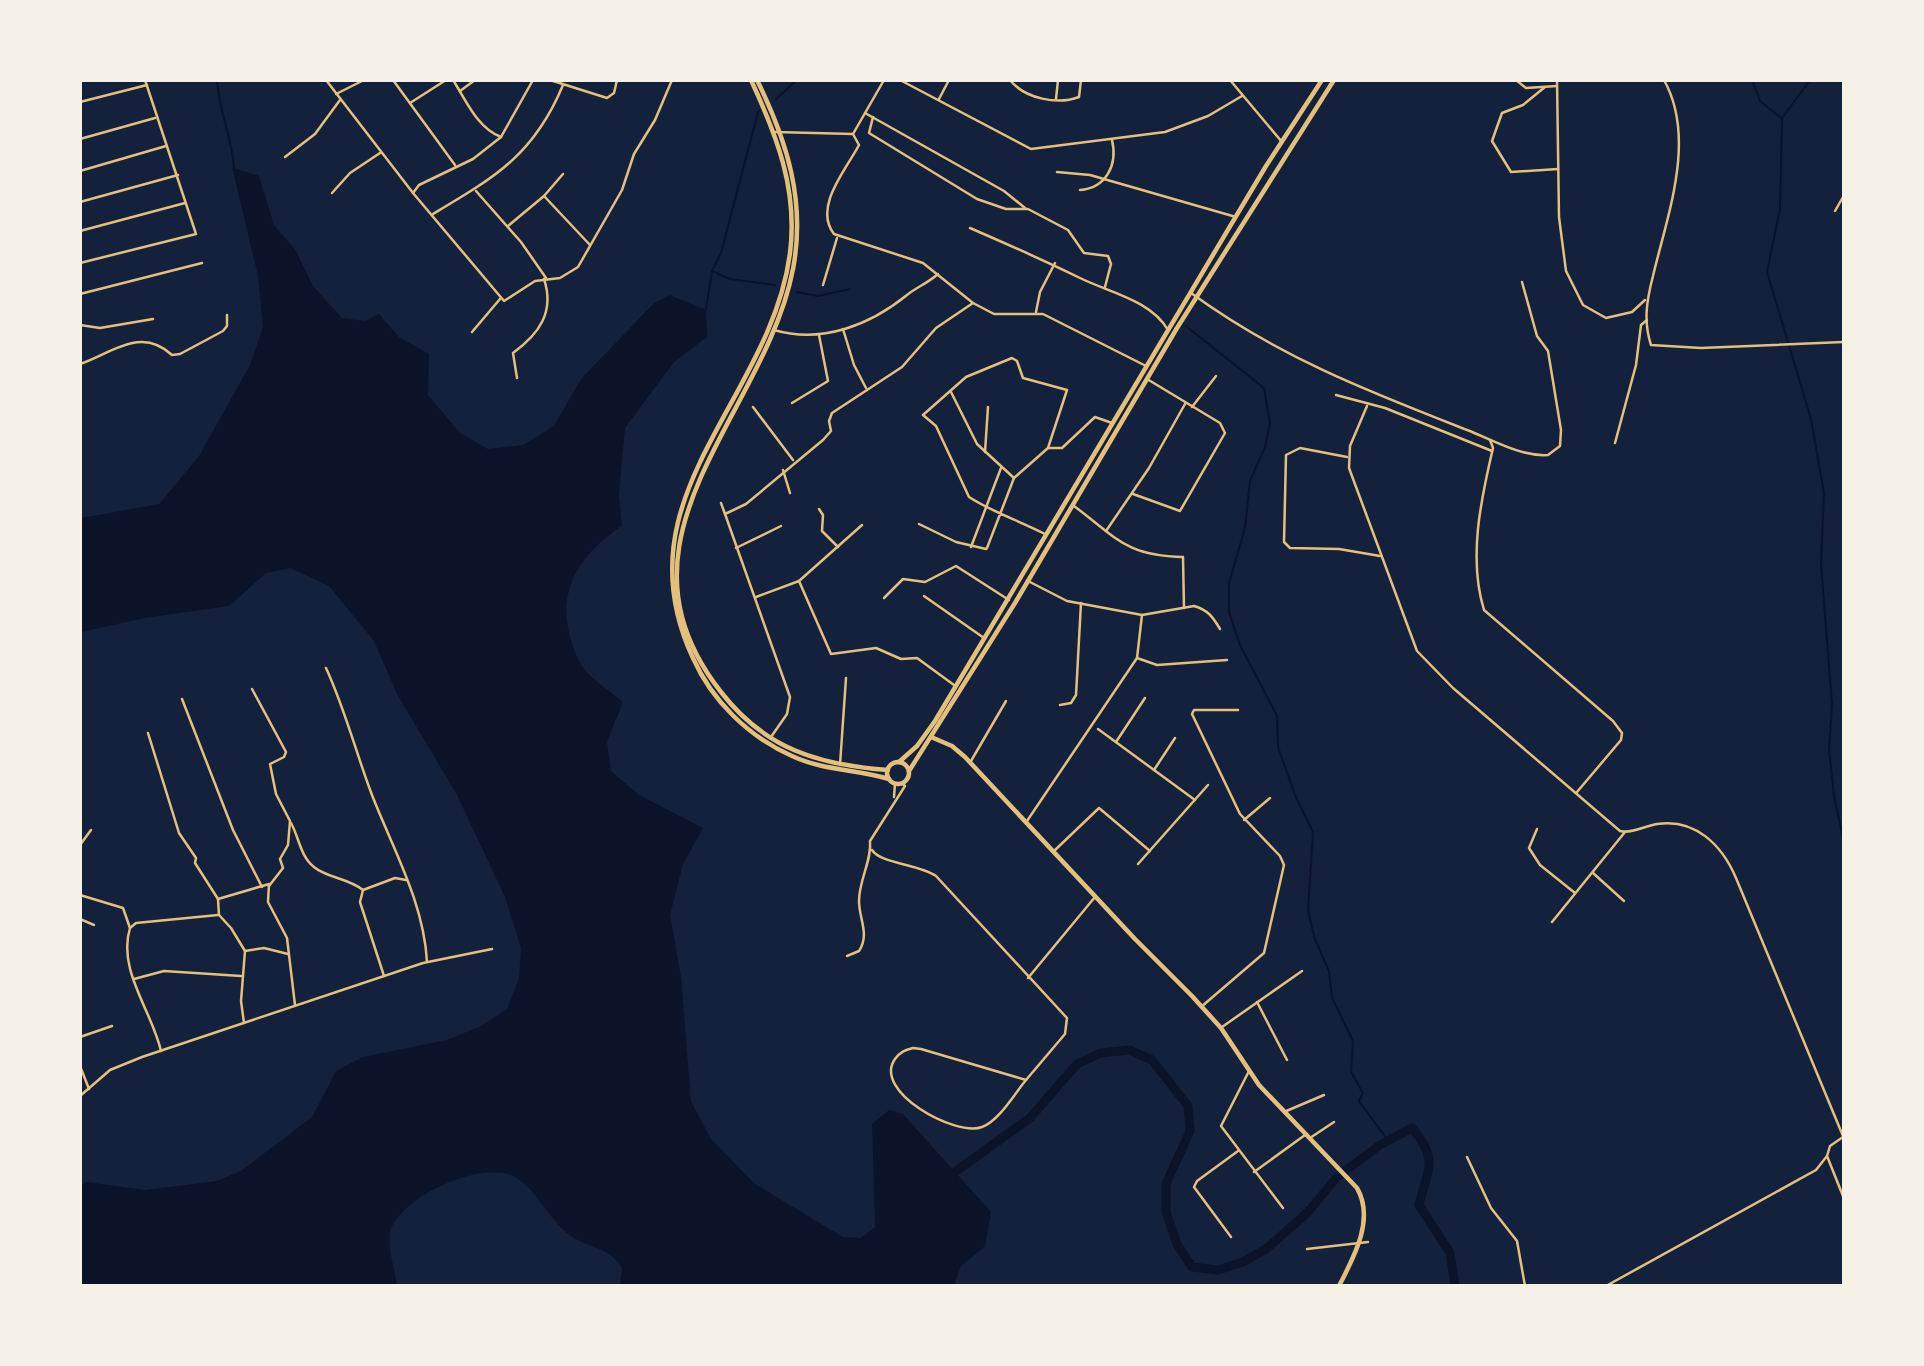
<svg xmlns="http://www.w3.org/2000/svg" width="1924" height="1366" font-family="'Roboto Condensed',sans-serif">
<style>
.water{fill:#0b132b}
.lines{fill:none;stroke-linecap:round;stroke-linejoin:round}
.stream{stroke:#0b132b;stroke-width:2}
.river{stroke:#0b132b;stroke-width:9}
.minor{stroke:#e5c07b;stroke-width:2.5}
.secondary{stroke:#e5c07b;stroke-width:4.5}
.primary{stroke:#e5c07b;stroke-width:4.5}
</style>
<rect width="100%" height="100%" fill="#14213d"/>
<!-- water -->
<path class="water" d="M232,167L259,176L274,225L296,251L313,286L342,318L365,321L379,314L399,337L429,354L428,395L460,433L488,449L523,445L554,426L581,379L654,303L670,295L706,310L707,337L674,362L625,428L619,495L622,526C570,561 552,602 579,661C586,676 610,691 623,702L607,742L611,771L639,795L703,828L683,864L670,915L681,976L691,1101L711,1139L755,1184L843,1237L861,1238L875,1227L872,1124L889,1110L903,1114L991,1212L985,1246L961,1266L954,1285H620L622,1268C609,1247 594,1250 574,1238C551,1224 540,1194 518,1179C487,1157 400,1196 390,1232C387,1246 395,1271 397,1285H81V1185L87,1182L145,1190L217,1181L241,1171L312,1117L336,1071L363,1057L447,1040L481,1026L507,1009L519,978L521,948L505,897L457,795L397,694L374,641L329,586L290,568L266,573L229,606L145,618L81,632V518L159,504L199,456L250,365L263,327L258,276Z"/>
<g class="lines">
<!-- stream -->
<g class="stream">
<path d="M217,80C219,111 232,138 234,168"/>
<path d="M1752,80L1760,101L1781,118"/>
<path d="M776,99L797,80"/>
<path d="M1782,118L1810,80"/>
<path d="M1782,119L1780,209L1767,272L1811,419L1824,493L1821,564L1832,704L1829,749L1834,796L1843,838"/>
<path d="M712,271L730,279L775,285"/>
<path d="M797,292L818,296L850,289"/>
<path d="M706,309L712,271L721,253L758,112L761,110"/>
<path d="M1186,326L1264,388L1270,423L1265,447L1250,481L1245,528L1229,583V612L1240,645L1277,716L1278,747L1295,795L1313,832L1308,911L1315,939L1329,971L1332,998L1353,1041L1351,1072L1363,1093L1359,1101L1389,1142"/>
</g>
<!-- river -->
<path class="river" d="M951,1181L955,1172L1030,1118L1077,1064L1101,1053L1129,1050L1152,1060L1188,1106L1190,1131L1166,1184V1212L1177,1244L1192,1267L1218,1270L1243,1262L1266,1249L1308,1212L1337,1177L1380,1145L1412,1128C1439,1160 1428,1168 1419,1205L1450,1253L1455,1286"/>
<!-- minor -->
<g class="minor">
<path d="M326,80L413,193L504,301L535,281L560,278L578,267L622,190L634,154L655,120L672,80"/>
<path d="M393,80L455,165"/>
<path d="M453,80C466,100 477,128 501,137"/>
<path d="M550,80L607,98L614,93L617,80"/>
<path d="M884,80L853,134L859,145C846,170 813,207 834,234L923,263L973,303L994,314H1043L1146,366"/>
<path d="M900,80L1031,149L1165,132L1208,116L1242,96"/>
<path d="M1010,80C1025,99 1058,105 1079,97L1081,80"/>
<path d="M1230,80L1282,142"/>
<path d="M1516,80L1526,88L1557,86"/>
<path d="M1557,80L1559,217L1566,271L1583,305L1606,318L1632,312L1645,300"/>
<path d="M1664,80C1697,139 1667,216 1653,276C1647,299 1643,321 1651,345L1701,348L1843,342"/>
<path d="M1545,87L1523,105L1502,113L1492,141L1511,172L1558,169"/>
<path d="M460,91L475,80"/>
<path d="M336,94L364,80"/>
<path d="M939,99L949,80"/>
<path d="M1056,99L1058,80"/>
<path d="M80,102L147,85"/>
<path d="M410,103L446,80"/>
<path d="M865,113L1004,191L1025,208"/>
<path d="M873,117L869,133L977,199L1006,209H1028L1068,230L1084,253L1108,256L1111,264L1105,287"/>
<path d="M775,132L853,134"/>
<path d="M80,139L155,118"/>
<path d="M285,157L315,134L340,100"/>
<path d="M80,171L166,146"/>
<path d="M1057,172L1090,175L1236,217"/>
<path d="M1080,190C1106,188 1118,165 1112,140"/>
<path d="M476,191L521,242L546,278"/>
<path d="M332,193L350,173L380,153"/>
<path d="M413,193L419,185L473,159L501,137L533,80"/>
<path d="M544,196L590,245"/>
<path d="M80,202L178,175"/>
<path d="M1835,211L1843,197"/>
<path d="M433,214C495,177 534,155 563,85"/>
<path d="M508,226L544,196L563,174"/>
<path d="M970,228C1007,244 1043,260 1080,278C1108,292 1151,300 1168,330"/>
<path d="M80,231L185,203"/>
<path d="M80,263L196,234L145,80"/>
<path d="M823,285L837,238"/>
<path d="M1191,293C1279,357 1367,391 1467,430C1491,439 1521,457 1548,455L1560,446L1561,430L1548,351L1537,336L1522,282"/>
<path d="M80,294L202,263"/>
<path d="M1036,312L1040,292L1055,263"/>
<path d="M80,325L100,328L153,319"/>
<path d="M843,329L854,365L866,388"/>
<path d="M774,330C822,344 870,325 907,295C917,287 928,283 938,274"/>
<path d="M472,332L500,299"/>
<path d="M80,364C112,353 141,326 172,355L180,354L223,331L227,326V315"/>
<path d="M517,378L513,353C539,334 555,312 544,279"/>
<path d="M951,392L977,444L1014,478"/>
<path d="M1336,395L1385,408L1492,451"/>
<path d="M792,403L828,381L819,335"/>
<path d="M1367,406L1350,446L1349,468L1417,651L1453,688L1620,831C1631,834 1645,826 1657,824C1695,818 1722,845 1736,878L1843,1136"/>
<path d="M753,407L793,460"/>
<path d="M1192,407L1216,376"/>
<path d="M1490,440L1493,448C1481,499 1468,558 1484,610L1613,721L1622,733L1621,740L1577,792"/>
<path d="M1615,443L1636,365L1641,325L1647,320"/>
<path d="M1048,448H1062L1095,417L1112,423"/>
<path d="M985,452L988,407"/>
<path d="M1347,457L1300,448L1286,455L1284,542L1290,548L1339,549L1380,556"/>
<path d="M783,470L790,493"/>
<path d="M1133,494L1180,511L1225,433L1220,423L1147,379"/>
<path d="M721,503L725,514"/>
<path d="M1074,506C1117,538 1126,556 1183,557L1184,608"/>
<path d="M819,509L823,515L822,531L838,547"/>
<path d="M919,524L956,542L986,549L987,548L1014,478L1048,448L1067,390L1023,378L1017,361L1012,358L966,377L923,415L936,426L969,497C992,512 1020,521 1045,534"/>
<path d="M1106,531L1149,468L1185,404"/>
<path d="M971,547L1001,468"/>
<path d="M736,548L781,526"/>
<path d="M799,581L831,654L876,648L901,659L917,658L954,685"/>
<path d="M1028,581L1067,601L1142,615L1194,606C1208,610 1213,617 1220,629"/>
<path d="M924,596L984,638"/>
<path d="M756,597L799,581L862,525"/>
<path d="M884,598L903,579L925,582L956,566L1009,600"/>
<path d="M1137,658L1157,665L1227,660"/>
<path d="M326,668C345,709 356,753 372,795C393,849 424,903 427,962"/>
<path d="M252,689L286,752L284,757L270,764L276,794L290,821L288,845L280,859L283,868L269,886"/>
<path d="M182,699L233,830L262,887"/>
<path d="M1060,705L1071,703L1076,695L1081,603"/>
<path d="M1098,729L1195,800"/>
<path d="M148,733L179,833L196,858L195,863L218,899"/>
<path d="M771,737L787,714L790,697L725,514L746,504L823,440L831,431L829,421L832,413L902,367L936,328L973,303"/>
<path d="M1116,742L1145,698"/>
<path d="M971,761L1006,701"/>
<path d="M840,765L846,678"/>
<path d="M1154,770L1175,738"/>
<path d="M891,781L895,784L894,797"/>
<path d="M1244,820L1270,798"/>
<path d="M1027,821L1137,658L1142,615"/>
<path d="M291,823C299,837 300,856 314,867C327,878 348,878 363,890"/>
<path d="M1537,829L1529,848L1540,865L1575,893"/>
<path d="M80,845L91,830"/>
<path d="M872,850C881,864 919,864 936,876L1067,1018L1065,1034L1026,1080"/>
<path d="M1054,851L1099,808L1150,851"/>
<path d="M1138,864L1208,785"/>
<path d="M1593,873L1624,901"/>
<path d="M80,895L123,908L130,928"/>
<path d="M80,919L94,925"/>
<path d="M1552,922L1625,832"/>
<path d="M245,951L264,948L288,954"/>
<path d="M847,956L859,951C870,934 859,919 859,901C859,880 872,860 870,841L905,786L902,783"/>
<path d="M384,976L360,902L363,890L395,878L406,880"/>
<path d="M1028,978L1095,897"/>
<path d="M134,979L164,971L241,976"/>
<path d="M1257,1002L1287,1060"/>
<path d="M1201,1007L1264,953L1284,865L1280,856L1240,814L1192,714L1194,710H1238"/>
<path d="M244,1023L241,1001L245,951L231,928L219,915L218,899L269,884L268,902L287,938L295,1005"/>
<path d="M1222,1027L1302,971"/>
<path d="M80,1037L112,1026"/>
<path d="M913,1048L921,1049L1026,1080C1015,1093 999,1121 982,1127C955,1137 872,1091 895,1059C900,1052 905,1050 913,1048Z"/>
<path d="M161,1051C152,1011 117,970 130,928L136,923L218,915"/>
<path d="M80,1066L89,1089"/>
<path d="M1249,1071L1221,1126L1283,1208"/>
<path d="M80,1096L110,1070L142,1057L423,963L492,949"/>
<path d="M1284,1112L1324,1095"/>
<path d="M1310,1138L1334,1122"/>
<path d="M1827,1156L1830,1146L1843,1137"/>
<path d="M1467,1157L1491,1208L1517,1241L1525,1286"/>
<path d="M1254,1172L1305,1135"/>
<path d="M1231,1237L1194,1187L1197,1181L1238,1151"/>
<path d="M1307,1249L1368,1242"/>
<path d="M1606,1286L1816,1170L1827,1156L1843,1196"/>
</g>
<!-- secondary -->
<path class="secondary" d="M931,737L952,746L965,757L1135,939L1192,996L1221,1028L1259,1085L1357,1188C1375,1219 1354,1257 1339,1286"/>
<!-- primary -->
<g class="primary">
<path d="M751,80C777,136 798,190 790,253C771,401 617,496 693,658C712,701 749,737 792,756C824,771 857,769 889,779"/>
<path d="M757,80C787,141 806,201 793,269C765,416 599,537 721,692C765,749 819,765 888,770"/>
<path d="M899,762L917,746L935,721L1266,166L1322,80"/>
<circle cx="898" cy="773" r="11"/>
<path d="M909,771L1015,603L1177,328L1334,80"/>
</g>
</g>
<!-- border -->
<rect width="1924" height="1366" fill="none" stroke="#f6f1e7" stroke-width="164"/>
</svg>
